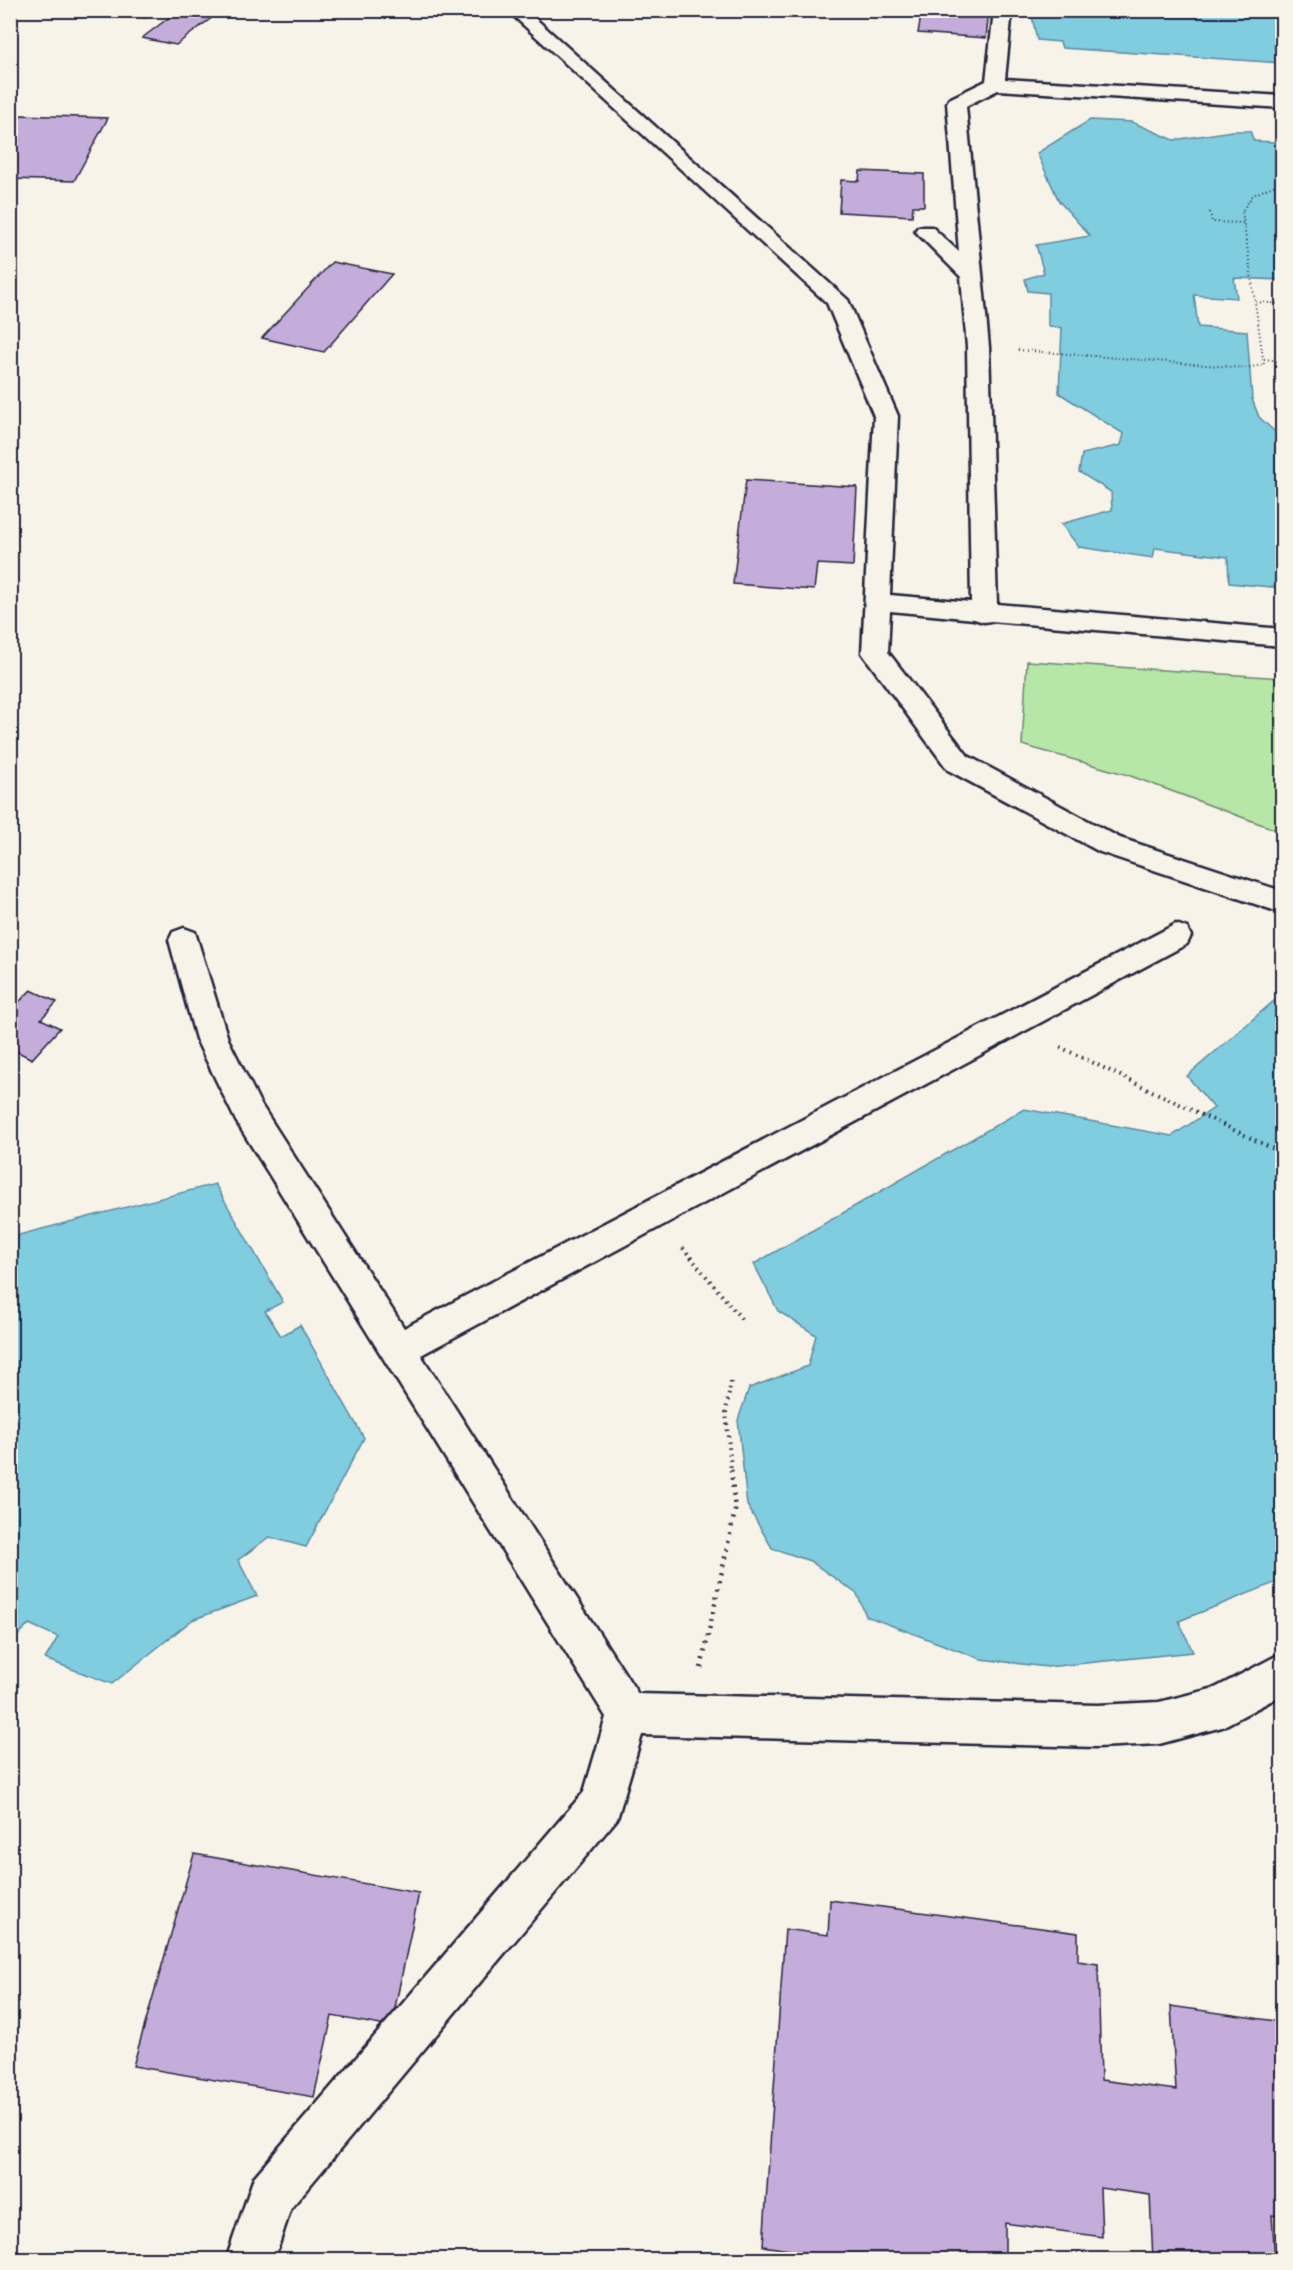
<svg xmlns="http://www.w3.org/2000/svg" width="1293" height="2270" font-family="Itim,sans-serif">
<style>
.green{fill:#b6e7a7;stroke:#6c8471;stroke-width:1.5}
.water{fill:#81cde0;stroke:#5b899e;stroke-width:1.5}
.building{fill:#c4addb;stroke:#22223b;stroke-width:1.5}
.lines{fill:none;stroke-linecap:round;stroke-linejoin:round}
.minor-casing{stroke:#22223b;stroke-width:5}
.path-far2{stroke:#22223b;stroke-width:2;stroke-dasharray:1 3;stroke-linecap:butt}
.path-far1{stroke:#22223b;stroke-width:4;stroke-dasharray:1.5 4.5;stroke-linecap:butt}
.path{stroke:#22223b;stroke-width:4.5;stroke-dasharray:2 6;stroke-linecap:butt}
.minor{fill:#f7f3e8;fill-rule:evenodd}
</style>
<rect width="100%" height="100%" fill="#f7f3e8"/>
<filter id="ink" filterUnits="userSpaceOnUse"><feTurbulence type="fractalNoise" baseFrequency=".0167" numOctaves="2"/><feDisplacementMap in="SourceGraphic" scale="12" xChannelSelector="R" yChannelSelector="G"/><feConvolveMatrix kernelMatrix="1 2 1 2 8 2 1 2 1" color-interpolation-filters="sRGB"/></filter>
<g filter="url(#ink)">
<!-- green -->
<path class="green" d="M1027,661L1282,678V832L1128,775L1022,745Z"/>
<!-- water -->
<g class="water">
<path d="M1034,10L1282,11V63L1062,48L1060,42L1037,40L1032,16Z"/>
<path d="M1090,120L1132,122L1174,140L1232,131H1250L1254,141L1275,142L1282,175V280L1234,278L1237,298L1194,295L1198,327L1247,331L1252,399L1259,417L1274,431L1282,429V588L1229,583L1228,557L1155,548L1153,558L1079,547L1061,524L1112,510L1111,492L1079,472L1082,454L1121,445L1124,434L1059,393L1062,328L1048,326V293L1028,291L1025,279L1044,273L1036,245L1090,236L1059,201L1037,153Z"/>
<path d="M1282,994V1580L1179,1621L1193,1652L1047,1667L981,1659L866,1616L857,1594L810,1561L772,1548L747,1505L738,1420L749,1388L808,1366L816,1335L778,1311L754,1264L1024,1109L1172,1136L1214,1108L1187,1076Z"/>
<path d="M215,1184L283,1302L265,1311L281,1336L300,1325L364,1438L306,1547L269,1537L238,1560L257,1596L192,1620L112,1684L45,1659L58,1637L29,1624L14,1640L11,1639V1237Z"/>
</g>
<!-- building -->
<g class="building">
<path d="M179,10H222L176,45L142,38Z"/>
<path d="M922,10H989L986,38L918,33Z"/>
<path d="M20,115L108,118L74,181L10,179V131Z"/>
<path d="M860,171L924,174V206H913L912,216L839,212L841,180L859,181Z"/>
<path d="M332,262L392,274L324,352L262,338Z"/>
<path d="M746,480L857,487L853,566L817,564L814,590L733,584Z"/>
<path d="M31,990L57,1002L41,1019L60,1028L32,1059L14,1050L10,1054V1011Z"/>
<path d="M194,1854L419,1893L391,2027L332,2016L314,2097L133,2066Z"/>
<path d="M830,1900L1078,1933V1961L1098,1964L1101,2080L1176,2090L1171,2006L1282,2022V2217L1272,2215L1275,2260L1218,2256V2260H1153L1150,2195L1100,2188L1102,2237L1005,2223V2260H855L763,2246L785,1929L828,1935Z"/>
</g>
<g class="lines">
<defs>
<g id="minor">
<path d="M135,10H153L154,11L145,16Z"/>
<path d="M507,10H526L848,300L898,416L890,595L971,602L967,347L961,277L915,231L918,227H932L959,252L947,103L949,99L986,81L994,10H1012L1005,79L1282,96V108L998,90L966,106L989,347L997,604L1282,629V646L991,621L984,622L974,619L890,611L888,652L968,756L1120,838L1282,891V913L1100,852L948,770L862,653L874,416L827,303Z"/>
<path d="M1176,924L1187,928L1191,936L1187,944L421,1355L638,1694L1097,1705L1159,1702L1215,1688L1282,1653V1695L1222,1727L1159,1744L1097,1747L642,1735L617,1819L291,2208L274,2260H226L254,2177L584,1792L606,1717L236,1121L196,1039L169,940L173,932L184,928L195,932L228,1039L260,1103L404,1328Z"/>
</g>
</defs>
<!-- minor casing -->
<use href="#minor" class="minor-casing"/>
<!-- path-far2 -->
<g class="path-far2">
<path d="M1210,212L1212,222L1243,223"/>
<path d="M1256,302L1282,304"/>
<path d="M1018,350L1244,368L1264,365L1242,211L1253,195L1282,182"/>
<path d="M1264,359L1282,361"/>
</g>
<!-- path-far1 -->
<g class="path-far1">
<path d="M1060,1047L1282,1153"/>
<path d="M683,1248L743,1321"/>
<path d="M731,1382L726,1411L731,1470"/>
</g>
<!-- path -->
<path class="path" d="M701,1668L735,1511L731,1468"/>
<!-- minor -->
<use href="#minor" class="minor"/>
</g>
</g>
<!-- margin -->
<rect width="1293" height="2270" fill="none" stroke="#f7f3e8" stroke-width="36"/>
<rect x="18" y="18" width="1257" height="2234" fill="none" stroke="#22223b" stroke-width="2" filter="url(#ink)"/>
</svg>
